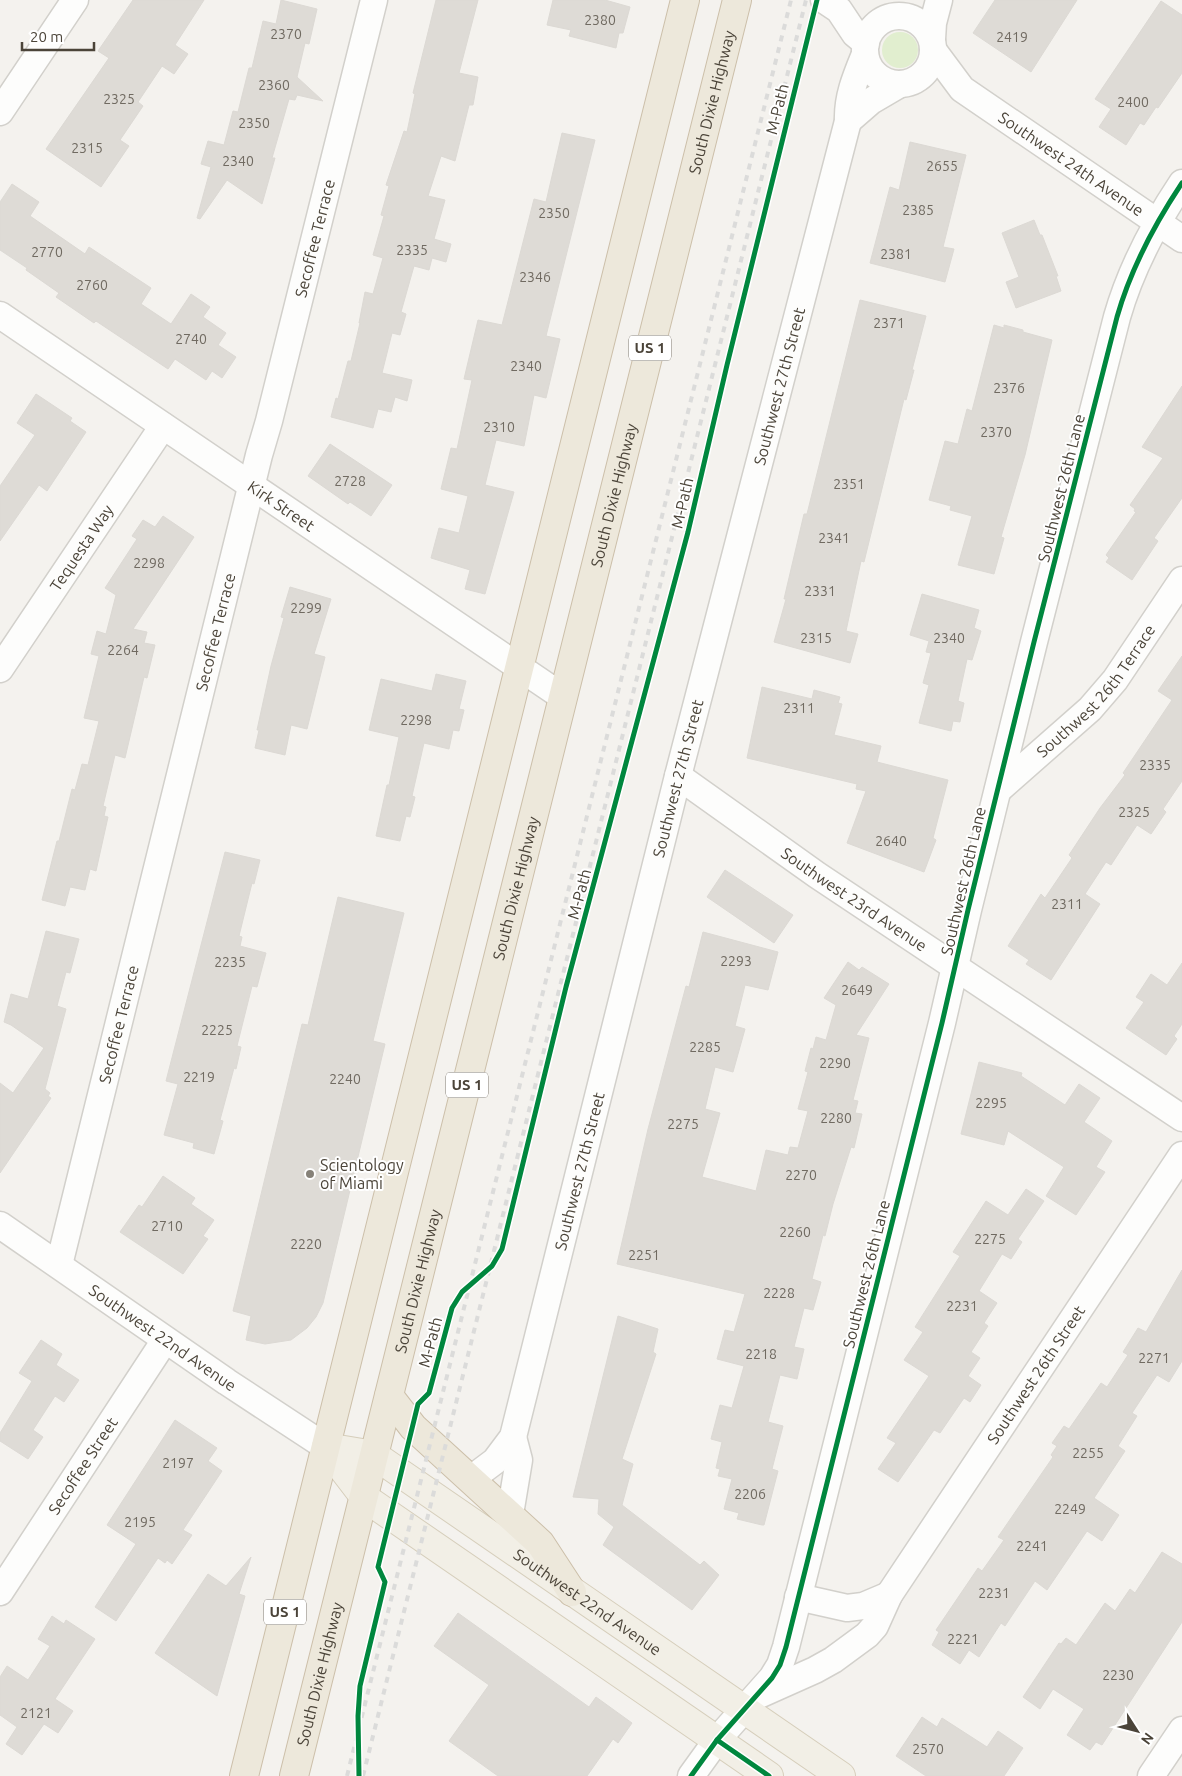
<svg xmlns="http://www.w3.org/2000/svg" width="1182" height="1776" font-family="Ubuntu,sans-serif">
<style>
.green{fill:#e1eecf}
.building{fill:#dedbd6;stroke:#dcd9d4}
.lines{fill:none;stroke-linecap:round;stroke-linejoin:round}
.minor-casing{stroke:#d2d0cb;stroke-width:29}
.major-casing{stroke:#d6cebb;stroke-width:30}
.highway-casing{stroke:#ccbfa9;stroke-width:30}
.minor{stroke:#fdfdfc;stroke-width:26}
.major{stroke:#f2efe6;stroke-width:28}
.highway{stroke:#ede8db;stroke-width:28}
.rail{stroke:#dbdbda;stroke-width:4;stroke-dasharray:6 6;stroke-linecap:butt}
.cycleway-casing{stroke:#fff;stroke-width:8}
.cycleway{stroke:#00873e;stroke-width:5}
.poi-dot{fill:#868178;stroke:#fff;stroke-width:2}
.labels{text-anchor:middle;stroke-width:4;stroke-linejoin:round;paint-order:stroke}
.number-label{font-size:14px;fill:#706a61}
.shield{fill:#fff;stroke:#817c74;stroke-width:1}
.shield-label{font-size:15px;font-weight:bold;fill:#4b4439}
.street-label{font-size:16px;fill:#4b4439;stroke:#fff}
.poi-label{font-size:16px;fill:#4b4439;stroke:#fff;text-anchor:start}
</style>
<rect width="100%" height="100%" fill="#f4f2ee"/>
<!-- green -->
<circle class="green" cx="900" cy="50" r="18"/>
<!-- building -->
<g class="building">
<path d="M133,0H204L175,45L188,54L174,74L162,66L138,102L143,106L120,140L129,146L101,187L46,149L109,58L98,51Z"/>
<path d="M281,0L317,9L309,44L305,43L297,77L323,101L297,95L295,100L289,99L272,158H275L262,204L227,180L200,219L197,218L211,167L201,164L208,141L224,145L233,111L238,112L249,68H252L263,21L276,24Z"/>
<path d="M436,0H478L459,73L478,77L473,105H469L455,161L441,156L428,196L445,200L434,239L451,244L446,262L432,258L429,270L414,266L401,312L406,314L400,335L392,333L382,373L412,380L407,401L395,397L391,412L378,409L373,428L331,417L336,398L338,399L348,361H351L360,323H359L365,292L373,294L383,258L373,255L384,216L381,215L389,186L386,185L404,131L407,132L415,94L413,93Z"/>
<path d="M553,0H605L630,7L623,33H619L616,48L569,36L571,30L547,25Z"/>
<path d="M995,0H1077L1031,72L973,33Z"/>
<path d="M1161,1L1182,15V73L1158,108L1156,107L1144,125L1140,123L1126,145L1099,127L1111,109L1095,99Z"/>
<path d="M562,133L595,140L546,336L560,339L546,398L534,395L524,446L496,440L485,485L514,492L485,594L465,589L470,570L431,558L439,528L459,533L468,496L441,489L451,448L457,449L472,380L464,379L478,320L502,325L534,199L546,202Z"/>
<path d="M910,142L966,155L943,247L954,249L945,282L870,263L890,187L899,190Z"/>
<path d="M12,184L39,202L30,216L85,254L89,247L151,288L141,304L171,324L191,294L210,307L203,317L226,333L218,345L236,357L222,378L212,371L206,380L175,359L168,369L96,321L94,323L56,297L59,293L26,270L27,268L0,250V202Z"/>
<path d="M1034,220L1040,235H1042L1058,276H1056L1061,291L1016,308L1006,282L1019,277L1002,233Z"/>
<path d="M860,300L926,316L912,370H914L906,400L904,399L864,562L861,561L846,631L858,634L850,663L774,642L786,599H784L804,514H807Z"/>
<path d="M994,325L1004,328V325L1023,330V332L1052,340L1025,455L1001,537L1004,538L994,574L958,565L972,516L950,510L951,506L929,500L945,441L958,444L967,409L972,411Z"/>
<path d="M1182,386V498L1154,538L1158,541L1132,580L1106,562L1109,558L1106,555L1136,512L1134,511L1135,509L1130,505L1163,458L1142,447Z"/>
<path d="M36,394L72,418L70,421L86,432L47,491L39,485L0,541V486L35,435L17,423Z"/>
<path d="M330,444L392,485L371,516L350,502L348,504L308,476Z"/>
<path d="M163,516L194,537L133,629L147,632L144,643L155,645L147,678L144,677L125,758L115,755L103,806L106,807L104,816L108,817L96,871L90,869L85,890L70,887L65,906L42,900L57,841H59L72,789L75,790L82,764L88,765L99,721L84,718L99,656L91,654L97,631L106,634L116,595L105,588L137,539L132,536L143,520L155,527Z"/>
<path d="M290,587L331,599L314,654L325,657L307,729L291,725L285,755L255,748L259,730H257L271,666L284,618L281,617Z"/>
<path d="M922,594L979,610L974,628L981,631L972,660L967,659L958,701L964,703L960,722L953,721L951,731L919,723L929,685L923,683L931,653L926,652L929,641L910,635Z"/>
<path d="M1182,656V781L1163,809L1166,812L1151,834L1137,825L1111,865L1106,862L1085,894L1100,904L1051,980L1026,964L1029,960L1008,946L1041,894L1045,898L1072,858L1069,855L1100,808L1125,775L1123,773L1172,700L1158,691Z"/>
<path d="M436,674L466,681L459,709L464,710L459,731L453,730L449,749L424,743L412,796L415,797L410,817L406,816L400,841L376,836L387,785H389L399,737L369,730L381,679L432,691Z"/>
<path d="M762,687L812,699L814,690L840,697L838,703L842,704L834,735L881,746L877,762L948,780L933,838L936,840L924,872L847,843L866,791L856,789L857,784L747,758Z"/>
<path d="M225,852L260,860L254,884L252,883L239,936L242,937L240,946L266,953L257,987L252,986L237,1046L241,1047L236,1069L234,1068L220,1120L223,1121L214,1154L193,1148L194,1143L164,1135L178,1084L166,1081Z"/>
<path d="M725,870L793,915L774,943L707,897Z"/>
<path d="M338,897L404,913L373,1041L385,1044L323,1303L316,1317L307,1328L291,1340L265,1344L246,1340L251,1316L233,1311L302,1024L308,1025Z"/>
<path d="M46,931L79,939L70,973L66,972L57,1006L66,1009L45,1089L50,1093L48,1096L51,1098L0,1173V1083L13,1093L44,1048L11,1025L4,1022L11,994L28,999Z"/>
<path d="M703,932L778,952L768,990L745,985L735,1026L745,1029L733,1072L715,1067L705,1109L720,1113L702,1177L756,1191L766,1150L788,1155L790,1147L798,1148L808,1111L798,1109L808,1072L805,1071L811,1048L813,1049L816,1037L826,1040L836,1005L824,998L848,962L859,970L862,967L889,984L856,1035L869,1038L853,1100L858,1101L855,1113L862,1114L854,1148L851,1147L833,1204L825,1236L823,1235L812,1279L821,1282L813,1310L804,1308L794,1347L804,1349L797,1379L780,1375L768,1422L783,1426L772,1469L778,1471L764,1525H762L737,1519L739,1513L724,1509L732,1479L718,1476L720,1469L716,1468L722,1442L711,1439L720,1405L732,1408L744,1366L717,1359L725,1330L734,1332L745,1294L617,1264L648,1129L686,986L689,987Z"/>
<path d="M1182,963V1024L1174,1036L1177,1039L1166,1055L1126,1028L1144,1002L1136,997L1151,974L1167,985Z"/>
<path d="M979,1062L1022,1073L1021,1076L1065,1105L1079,1084L1100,1098L1084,1122L1112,1141L1096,1167L1105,1172L1076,1215L1046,1196L1064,1167L1008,1131L1004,1145L961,1134Z"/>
<path d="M163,1176L195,1198L191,1204L214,1220L203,1236L208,1239L183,1274L120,1232L139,1205L142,1207Z"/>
<path d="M1026,1189L1044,1201L1018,1239L1022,1242L1011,1259L1002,1254L979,1291L997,1303L984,1323L988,1326L971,1352L980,1358L968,1376L981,1385L970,1402L964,1398L940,1433L934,1430L898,1482L878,1469L896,1443L887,1438L929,1376L904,1360L923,1332L915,1327L960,1256L953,1252L986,1201L1008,1215Z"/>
<path d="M1182,1270V1361L1169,1382L1157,1375L1132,1413L1137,1416L1118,1446L1125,1451L1094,1498L1119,1515L1102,1541L1087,1531L1047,1590L1035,1581L1005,1626L1001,1623L979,1657L969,1650L960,1664L932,1645L939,1632L936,1630L978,1568L982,1571L1004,1540L998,1537L1053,1457L1051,1455L1057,1446L1052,1443L1064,1426L1069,1429L1101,1383L1107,1387L1128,1355L1123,1352L1138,1328L1146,1332Z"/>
<path d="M618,1316L658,1329L653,1352L656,1354L622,1459L633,1464L622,1505L700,1565L704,1561L719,1575L692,1610L603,1545L614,1527L598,1514L599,1499L573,1497Z"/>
<path d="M41,1340L62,1354L56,1365L79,1380L64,1402L55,1396L33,1430L43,1437L28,1459L0,1441V1433L32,1381L19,1373Z"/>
<path d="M175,1420L217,1448L208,1461L222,1471L183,1530L192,1535L172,1564L167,1560L165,1563L158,1558L116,1621L95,1607L136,1544L107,1525Z"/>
<path d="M1162,1552L1182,1564V1622L1102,1745L1096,1742L1090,1750L1067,1735L1084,1709L1053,1689L1040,1709L1023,1697L1059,1643L1061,1644L1066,1638L1076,1645L1105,1603L1115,1611L1130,1589L1135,1593Z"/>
<path d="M251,1557L239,1594L245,1596L217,1696L155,1653L208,1574L226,1586Z"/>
<path d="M458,1613L589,1707L596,1697L632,1723L618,1743L613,1739L587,1776H498L449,1741L489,1685L434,1646Z"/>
<path d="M52,1616L64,1624L66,1620L95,1639L55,1699L73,1711L58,1733L44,1724L22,1755L6,1744L17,1727L0,1715V1677L7,1666L28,1680L50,1646L38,1639Z"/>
<path d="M922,1717L937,1727L942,1718L987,1747L998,1731L1023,1748L1004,1776H926L896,1756Z"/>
</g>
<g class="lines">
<defs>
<g id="minor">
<path d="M824,0L839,10L855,34L866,43"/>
<circle cx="899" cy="50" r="34"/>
<path d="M932,39L933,23L939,0"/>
<path id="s1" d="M933,50L962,89L1182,239"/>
<path d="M0,112L75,0"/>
<path d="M848,121L871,101L900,84"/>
<path id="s2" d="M0,315L563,697"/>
<path id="s3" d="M0,669L163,426"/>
<path id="s4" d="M678,776L817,875L1182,1118"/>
<path id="s5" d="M998,790L1090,709L1115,680L1182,580"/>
<path id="s6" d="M0,1225L227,1382L326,1447"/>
<path id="s7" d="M59,1265L259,455L269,421L374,0"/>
<path id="s8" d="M471,1479L495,1461L513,1437L678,776L848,121C847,97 856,76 865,54"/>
<path d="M510,1514L519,1460L513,1437"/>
<path id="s9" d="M0,1592L165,1340"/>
<path d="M798,1597L847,1608L863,1606L889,1595"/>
<path id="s10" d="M759,1695L815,1670L833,1660L867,1635L875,1626L889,1595L1182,1155"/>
<path d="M691,1776L717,1740L772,1678L780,1665L786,1647L942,1023L968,910L1034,642L1117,317C1131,268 1154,225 1182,183"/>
<path d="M1151,1776L1182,1730"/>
</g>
<g id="major">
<path id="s11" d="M326,1447L374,1455L841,1776"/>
<path d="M326,1447L365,1498L769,1776"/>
</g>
<g id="highway">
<path d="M389,1396L413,1427L540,1543L572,1592"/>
<path d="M244,1776L685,0"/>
<path id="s12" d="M294,1776L737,0"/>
</g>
</defs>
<!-- minor casing -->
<use href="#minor" class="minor-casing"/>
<!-- major casing -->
<use href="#major" class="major-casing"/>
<!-- highway casing -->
<use href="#highway" class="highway-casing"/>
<!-- minor -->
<use href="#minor" class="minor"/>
<!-- major -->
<use href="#major" class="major"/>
<!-- highway -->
<use href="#highway" class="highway"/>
<!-- rail -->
<g class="rail">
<path d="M347,1776L791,0"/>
<path d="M363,1776L806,0"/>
</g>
<defs>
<g id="cycleway">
<path d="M717,1740L769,1776"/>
<path d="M359,1776L358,1716L360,1686L385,1582L378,1567L418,1404L429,1393L452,1308L462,1292L492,1266L502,1249L566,987L688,532L727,365L817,0"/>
<path d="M691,1776L717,1740L772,1678L780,1665L786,1647L942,1023L968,910L1034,642L1117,317C1131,268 1154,225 1182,183"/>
</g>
</defs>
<!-- cycleway casing -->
<use href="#cycleway" class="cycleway-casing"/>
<!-- cycleway -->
<use href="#cycleway" class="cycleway"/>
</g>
<!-- markers -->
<circle class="poi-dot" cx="310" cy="1174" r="5"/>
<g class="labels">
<!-- number labels -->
<g class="number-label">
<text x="600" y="25">2380</text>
<text x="286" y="39">2370</text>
<text x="1012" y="42">2419</text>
<text x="274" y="90">2360</text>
<text x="119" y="104">2325</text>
<text x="1133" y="107">2400</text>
<text x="254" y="128">2350</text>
<text x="87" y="153">2315</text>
<text x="238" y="166">2340</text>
<text x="942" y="171">2655</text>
<text x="918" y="215">2385</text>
<text x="554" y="218">2350</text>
<text x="412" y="255">2335</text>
<text x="47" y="257">2770</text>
<text x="896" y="259">2381</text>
<text x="535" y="282">2346</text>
<text x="92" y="290">2760</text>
<text x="889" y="328">2371</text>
<text x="191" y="344">2740</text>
<text x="526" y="371">2340</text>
<text x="1009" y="393">2376</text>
<text x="499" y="432">2310</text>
<text x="996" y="437">2370</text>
<text x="350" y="486">2728</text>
<text x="849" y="489">2351</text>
<text x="834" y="543">2341</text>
<text x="149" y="568">2298</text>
<text x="820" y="596">2331</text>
<text x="306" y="613">2299</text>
<text x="816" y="643">2315</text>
<text x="949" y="643">2340</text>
<text x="123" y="655">2264</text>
<text x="799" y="713">2311</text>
<text x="416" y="725">2298</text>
<text x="1155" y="770">2335</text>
<text x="1134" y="817">2325</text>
<text x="891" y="846">2640</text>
<text x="1067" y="909">2311</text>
<text x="736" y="966">2293</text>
<text x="230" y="967">2235</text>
<text x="857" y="995">2649</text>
<text x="217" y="1035">2225</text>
<text x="705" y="1052">2285</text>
<text x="835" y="1068">2290</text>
<text x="199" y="1082">2219</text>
<text x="345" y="1084">2240</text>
<text x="991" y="1108">2295</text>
<text x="836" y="1123">2280</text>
<text x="683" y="1129">2275</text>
<text x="801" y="1180">2270</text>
<text x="167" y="1231">2710</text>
<text x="795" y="1237">2260</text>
<text x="990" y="1244">2275</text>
<text x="306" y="1249">2220</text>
<text x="644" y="1260">2251</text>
<text x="779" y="1298">2228</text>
<text x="962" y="1311">2231</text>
<text x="761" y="1359">2218</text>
<text x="1154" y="1363">2271</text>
<text x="1088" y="1458">2255</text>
<text x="178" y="1468">2197</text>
<text x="750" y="1499">2206</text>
<text x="1070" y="1514">2249</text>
<text x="140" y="1527">2195</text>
<text x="1032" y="1551">2241</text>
<text x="994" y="1598">2231</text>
<text x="963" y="1644">2221</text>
<text x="1118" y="1680">2230</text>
<text x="36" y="1718">2121</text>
<text x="928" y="1754">2570</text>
</g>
<!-- shield labels -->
<g class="shield">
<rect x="629" y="335.5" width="42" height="25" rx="4"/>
<rect x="446" y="1072.5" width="42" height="25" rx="4"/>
<rect x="264" y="1599.5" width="42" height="25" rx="4"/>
</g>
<g class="shield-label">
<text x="650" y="353">US 1</text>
<text x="467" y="1090">US 1</text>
<text x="285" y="1617">US 1</text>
</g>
<!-- street labels -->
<g class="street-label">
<text dy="6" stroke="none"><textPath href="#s12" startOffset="1725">South Dixie Highway</textPath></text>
<text transform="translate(777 109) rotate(-76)" y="6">M-Path</text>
<text dy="6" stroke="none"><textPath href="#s1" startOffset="181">Southwest 24th Avenue</textPath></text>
<text dy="6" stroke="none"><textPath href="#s7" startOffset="1058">Secoffee Terrace</textPath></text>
<text dy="6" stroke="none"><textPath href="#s8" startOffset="1144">Southwest 27th Street</textPath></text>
<text transform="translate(1061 488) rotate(-76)" y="6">Southwest 26th Lane</text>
<text dy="6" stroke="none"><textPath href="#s12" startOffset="1320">South Dixie Highway</textPath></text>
<text transform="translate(682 503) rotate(-77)" y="6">M-Path</text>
<text dy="6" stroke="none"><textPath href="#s2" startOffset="340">Kirk Street</textPath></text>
<text dy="6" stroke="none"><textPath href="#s3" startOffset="146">Tequesta Way</textPath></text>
<text dy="6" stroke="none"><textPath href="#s7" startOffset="652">Secoffee Terrace</textPath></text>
<text dy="6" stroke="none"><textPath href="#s5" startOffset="140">Southwest 26th Terrace</textPath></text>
<text dy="6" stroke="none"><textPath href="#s8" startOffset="739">Southwest 27th Street</textPath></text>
<text transform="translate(963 881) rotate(-77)" y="6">Southwest 26th Lane</text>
<text dy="6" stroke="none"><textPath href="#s12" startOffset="915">South Dixie Highway</textPath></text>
<text transform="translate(579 894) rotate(-75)" y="6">M-Path</text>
<text dy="6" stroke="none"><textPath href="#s4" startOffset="215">Southwest 23rd Avenue</textPath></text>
<text dy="6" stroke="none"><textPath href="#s7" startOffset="248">Secoffee Terrace</textPath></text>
<text dy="6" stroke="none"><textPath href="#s8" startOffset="334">Southwest 27th Street</textPath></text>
<text transform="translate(866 1274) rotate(-76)" y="6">Southwest 26th Lane</text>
<text dy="6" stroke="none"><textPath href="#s12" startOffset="510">South Dixie Highway</textPath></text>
<text dy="6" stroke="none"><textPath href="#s6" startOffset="198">Southwest 22nd Avenue</textPath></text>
<text transform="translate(430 1342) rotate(-75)" y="6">M-Path</text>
<text dy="6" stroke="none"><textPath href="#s10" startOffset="435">Southwest 26th Street</textPath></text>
<text dy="6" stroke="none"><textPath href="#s9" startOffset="151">Secoffee Street</textPath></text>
<text dy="6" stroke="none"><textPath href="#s11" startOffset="308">Southwest 22nd Avenue</textPath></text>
<text dy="6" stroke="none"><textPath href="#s12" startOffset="105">South Dixie Highway</textPath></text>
</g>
<!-- poi labels -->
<g class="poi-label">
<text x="320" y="1171">Scientology<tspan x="320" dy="18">of Miami</tspan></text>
</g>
</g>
<!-- north arrow -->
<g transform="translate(1137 1731) rotate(126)" stroke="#ffffff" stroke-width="4" paint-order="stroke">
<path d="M0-4L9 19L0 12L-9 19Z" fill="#4b4439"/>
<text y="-8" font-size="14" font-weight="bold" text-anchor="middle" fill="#4b4439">N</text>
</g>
<!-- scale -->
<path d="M22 42v8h72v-8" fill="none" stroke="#4b4439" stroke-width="2.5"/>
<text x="30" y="42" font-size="15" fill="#4b4439" stroke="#ffffff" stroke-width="4" paint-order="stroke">20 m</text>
</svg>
